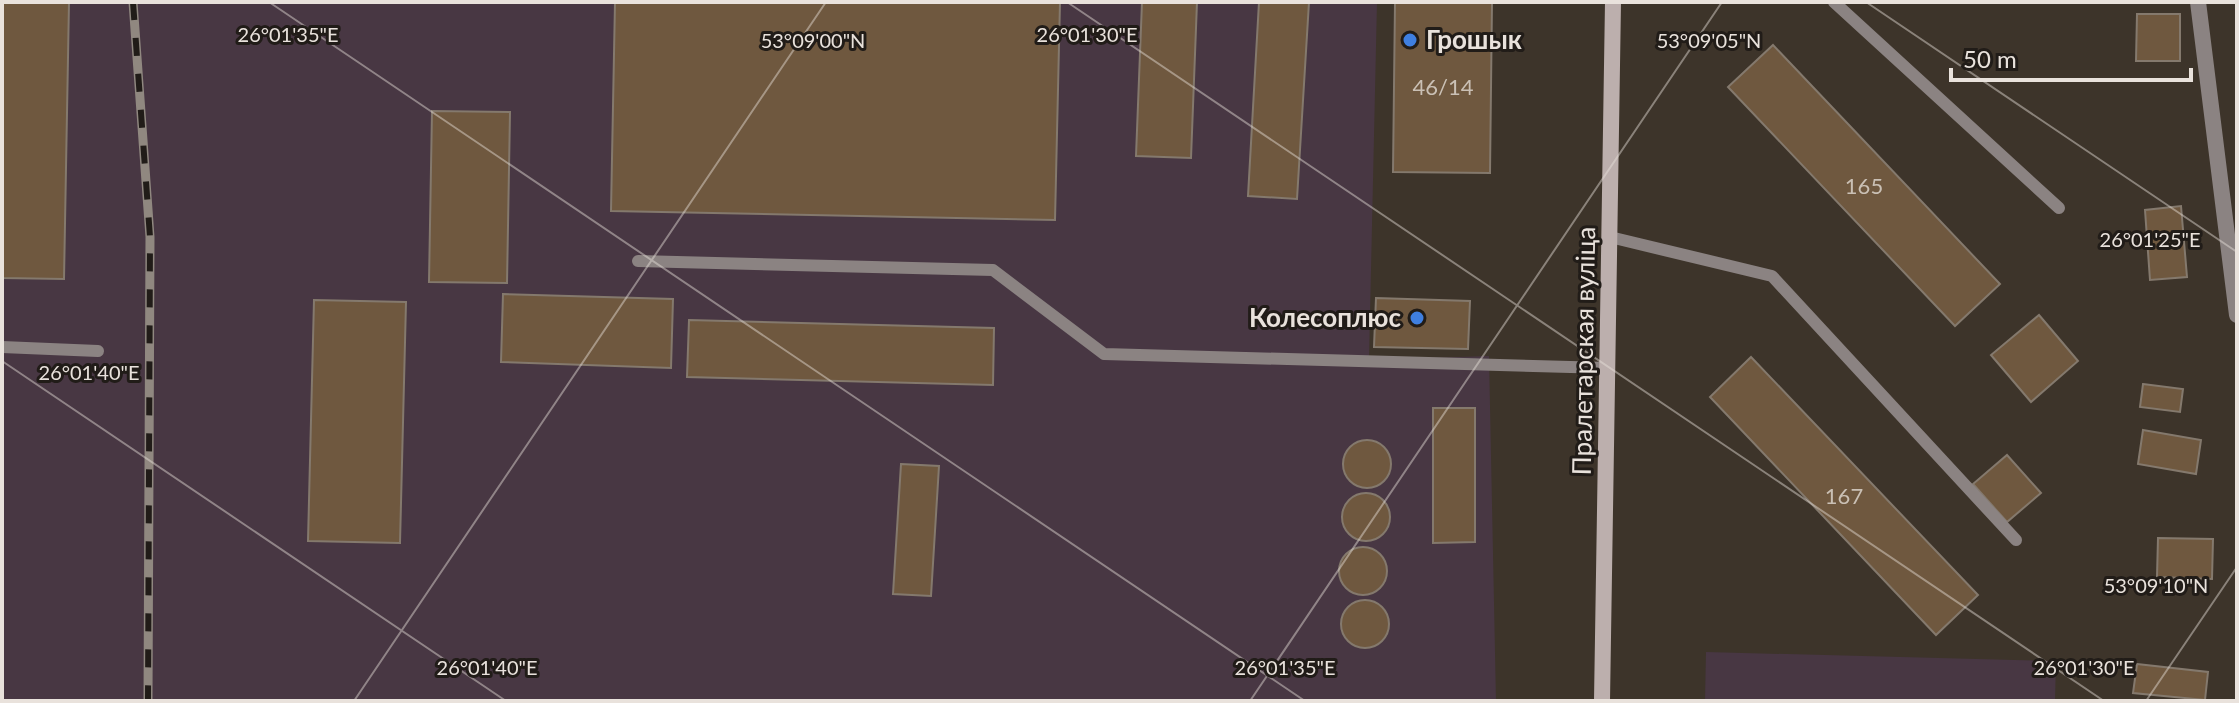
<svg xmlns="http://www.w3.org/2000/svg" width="2239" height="703" font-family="Lato,sans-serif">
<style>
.industrial{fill:#483743}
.building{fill:#6f583f;stroke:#84796d;stroke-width:2}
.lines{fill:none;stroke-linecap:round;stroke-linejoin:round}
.service{stroke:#8b8382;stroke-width:12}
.minor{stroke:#8b8382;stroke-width:16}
.secondary{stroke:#bcafad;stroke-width:16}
.rail-casing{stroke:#908880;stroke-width:9}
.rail{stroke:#211c18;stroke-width:6;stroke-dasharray:18;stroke-linecap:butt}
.ticks{fill:none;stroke:#e9e2dc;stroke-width:2;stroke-opacity:0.45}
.shop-dot{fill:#3f7fe0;stroke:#211c18;stroke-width:3}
.labels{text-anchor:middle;stroke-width:6;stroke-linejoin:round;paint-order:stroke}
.number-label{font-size:22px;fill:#cac0b5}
.poi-label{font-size:26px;font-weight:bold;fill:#e9e2dc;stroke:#211c18;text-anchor:start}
.street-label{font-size:26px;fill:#e9e2dc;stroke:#211c18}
.ticks-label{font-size:20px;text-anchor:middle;fill:#e9e2dc;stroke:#211c18;stroke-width:6;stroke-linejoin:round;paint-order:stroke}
</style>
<rect width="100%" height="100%" fill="#3d342a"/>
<!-- industrial -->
<g class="industrial">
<path d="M2,2H1377L1369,360L1489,356L1496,701H2Z"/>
<path d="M1706,652L2056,661L2055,701H1705Z"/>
</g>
<!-- building -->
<g class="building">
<path d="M2,2H69L64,279L2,278Z"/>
<path d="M615,2H1060L1055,220L611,211Z"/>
<path d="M1142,2H1197L1191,158L1136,156Z"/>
<path d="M1259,2H1309L1297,199L1248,196Z"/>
<path d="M1395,2H1492L1490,173L1393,172Z"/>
<path d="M2137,14H2180V61H2136Z"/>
<path d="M1773,45L2000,284L1955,326L1728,87Z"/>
<path d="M432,111L510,112L507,283L429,282Z"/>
<path d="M2181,206L2187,277L2150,280L2145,210Z"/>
<path d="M503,294L673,299L671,368L501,362Z"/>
<path d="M1376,298L1470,301L1468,349L1374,347Z"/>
<path d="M314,300L406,302L400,543L308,541Z"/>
<path d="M2039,315L2078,361L2031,402L1991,355Z"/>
<path d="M689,320L994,328L993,385L687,377Z"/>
<path d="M1751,357L1978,595L1936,635L1710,397Z"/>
<path d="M2143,384L2183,389L2180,412L2140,407Z"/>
<path d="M1433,408H1475V542L1433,543Z"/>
<path d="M2143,430L2201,440L2196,474L2138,464Z"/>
<circle cx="1367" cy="464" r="24"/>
<path d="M2007,455L2041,493L2007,522L1973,484Z"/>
<path d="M901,464L939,466L931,596L893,594Z"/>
<circle cx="1366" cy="517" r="24"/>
<path d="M2158,538L2213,539L2212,579L2157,577Z"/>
<circle cx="1363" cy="571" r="24"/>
<circle cx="1365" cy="624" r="24"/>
<path d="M2137,664L2208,672L2205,700L2133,693Z"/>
</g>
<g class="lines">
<!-- service -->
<g class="service">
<path d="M1834,2L2059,208"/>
<path d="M1610,237L1772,276L2016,540"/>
<path d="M638,261L993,270L1104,354L1608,368"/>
<path d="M2,347L98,351"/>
</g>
<!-- minor -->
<path class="minor" d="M2198,2L2237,315"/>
<!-- secondary -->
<path class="secondary" d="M1602,701L1613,2"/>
<defs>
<path id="rail" d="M133,2L150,237L148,701"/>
</defs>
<!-- rail casing -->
<use href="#rail" class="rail-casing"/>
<!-- rail -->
<use href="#rail" class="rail"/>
</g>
<!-- ticks -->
<path class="ticks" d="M269,2L1305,701M1067,2L2104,701M1866,2L2237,252M2,361L506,701M354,701L826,2M1250,701L1722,2M2146,701L2237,567"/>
<!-- markers -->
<g class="shop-dot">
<circle cx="1410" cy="40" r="8"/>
<circle cx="1417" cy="318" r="8"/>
</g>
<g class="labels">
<!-- number labels -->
<g class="number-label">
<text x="1443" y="95">46/14</text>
<text x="1864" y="194">165</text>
<text x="1844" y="504">167</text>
</g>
<!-- poi labels -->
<g class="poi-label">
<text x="1426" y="49">Грошык</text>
<text x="1401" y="327" text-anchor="end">Колесоплюс</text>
</g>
<!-- street labels -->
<g class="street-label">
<text transform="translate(1584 351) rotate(-89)" y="9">Пралетарская вуліца</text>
</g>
</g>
<g class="ticks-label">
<text x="288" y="42">26°01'35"E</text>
<text x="1087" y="42">26°01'30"E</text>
<text x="813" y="48">53°09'00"N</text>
<text x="1709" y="48">53°09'05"N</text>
<text x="2150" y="247">26°01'25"E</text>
<text x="89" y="380">26°01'40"E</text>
<text x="2156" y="593">53°09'10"N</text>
<text x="487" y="675">26°01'40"E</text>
<text x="1285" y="675">26°01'35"E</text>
<text x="2084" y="675">26°01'30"E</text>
</g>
<!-- border -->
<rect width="2239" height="703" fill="none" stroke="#e9e2dc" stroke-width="8"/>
<!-- scale -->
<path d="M1951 68v12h240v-12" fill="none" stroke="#e9e2dc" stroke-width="4"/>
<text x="1963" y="68" font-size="24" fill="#e9e2dc" stroke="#211c18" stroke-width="6" paint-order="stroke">50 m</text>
</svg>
